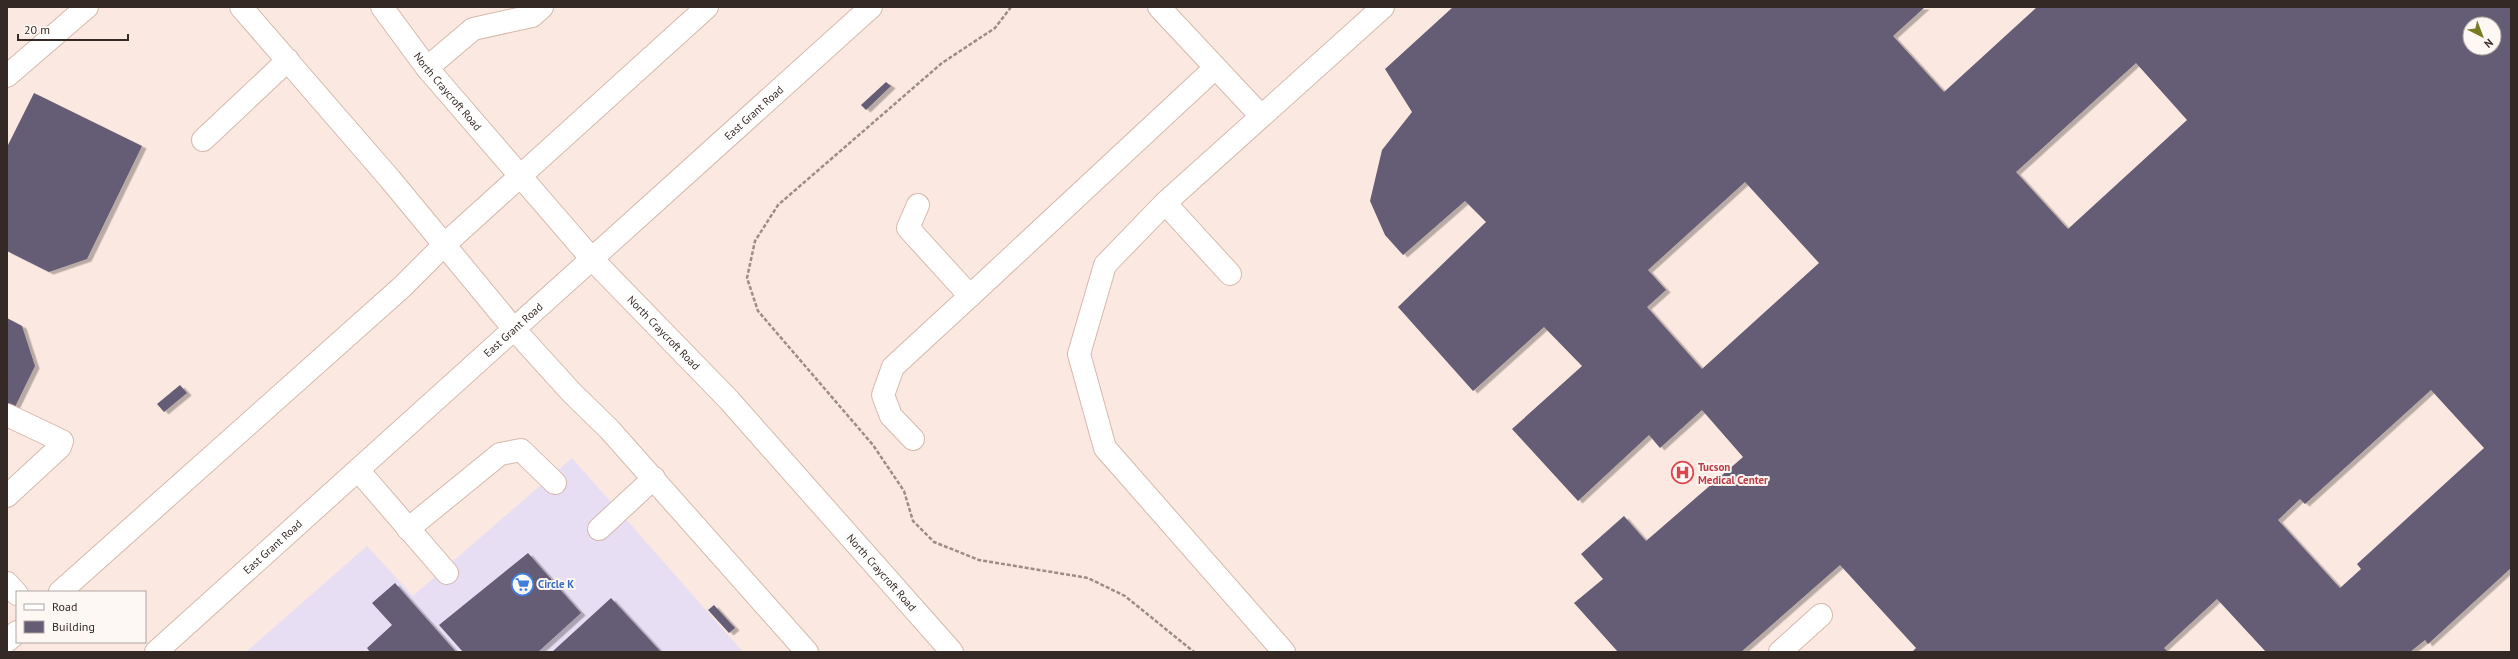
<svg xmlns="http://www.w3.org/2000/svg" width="2518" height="659" font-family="'PT Sans',sans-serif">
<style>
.commercial{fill:#e7def3}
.building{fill:#655d74;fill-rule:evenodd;filter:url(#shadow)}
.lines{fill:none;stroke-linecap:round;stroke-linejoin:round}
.minor-casing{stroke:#d6b8ac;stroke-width:24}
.major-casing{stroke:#d6b8ac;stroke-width:24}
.path{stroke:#9d8d87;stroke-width:2.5;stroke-dasharray:4 2;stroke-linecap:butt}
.minor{stroke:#fff;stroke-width:22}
.major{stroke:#fff;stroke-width:22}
.labels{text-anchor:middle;stroke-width:4;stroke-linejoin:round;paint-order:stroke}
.street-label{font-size:11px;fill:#352925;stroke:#fef8f5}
.health-label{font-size:11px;font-weight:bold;fill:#be3a42;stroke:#fef8f5;text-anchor:start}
.shop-label{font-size:11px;font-weight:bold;fill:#366cbe;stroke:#fef8f5;text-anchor:start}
</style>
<defs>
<filter id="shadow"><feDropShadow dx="4.5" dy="2.5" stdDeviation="0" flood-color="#0004"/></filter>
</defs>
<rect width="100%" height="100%" fill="#fbe8e0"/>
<!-- commercial -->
<path class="commercial" d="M572,458L743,652H246L367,546L413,596Z"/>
<!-- building -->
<g class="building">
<path d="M1453,7H1925L1893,36L1944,92L2037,7H2511V568L2428,644L2425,640L2410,652H2266L2217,599L2164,648L2168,652H1912L1916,648L1840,565L1741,652H1618L1574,603L1603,579L1581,554L1624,516L1646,541L1743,457L1702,410L1660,448L1649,435L1578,501L1512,429L1582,366L1544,327L1473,391L1398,307L1486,222L1465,201L1403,255L1385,235L1370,201L1382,150L1412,112L1385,69ZM2470,24H2494V48H2470ZM2136,63L2187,120L2068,229L2016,172ZM1745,182L1819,263L1702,369L1647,307L1666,290L1648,270ZM2431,390L2484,448L2357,564L2361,569L2340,588L2278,520L2300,499L2305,504Z"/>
<path d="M886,82L891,86L866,110L861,105Z"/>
<path d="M34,93L142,146L87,259L49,272L7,251V147Z"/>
<path d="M7,318L22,326L35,366L13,411L7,408Z"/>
<path d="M180,385L187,393L164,412L157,404Z"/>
<path d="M528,553L581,613L538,652H463L439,625Z"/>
<path d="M395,583L456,652H370L367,648L392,625L372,603Z"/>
<path d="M611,598L661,652H552Z"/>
<path d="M714,605L735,628L729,633L708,610Z"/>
</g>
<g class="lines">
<defs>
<g id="minor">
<path d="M1159,7L1261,116"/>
<path d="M427,68L473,29L532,16L542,7"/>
<path d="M7,76L87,7"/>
<path d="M203,140L288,60"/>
<path d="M1165,203L1230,274"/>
<path d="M918,205L908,228L970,296L1215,68"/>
<path d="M7,415L62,441L60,447L7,496"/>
<path d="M913,439L891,416L883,395L893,367L970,296"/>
<path d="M358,470L447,573"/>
<path d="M408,529L500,454L521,450L555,483"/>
<path d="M599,529L654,478"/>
<path d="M7,583L17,594"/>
<path d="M1284,652L1105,448L1079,354L1105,265L1165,203L1383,7"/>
<path d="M1780,652L1821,615"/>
</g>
<g id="major">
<path d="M241,7L390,179L513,328L572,393L609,429L807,652"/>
<path id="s1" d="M382,7L427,68L592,259L729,400L952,652"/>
<path d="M60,592L402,287L444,245L707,7"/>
<path d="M7,641L17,632"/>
<path id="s2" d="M156,652L871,7"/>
</g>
</defs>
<!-- minor casing -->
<use href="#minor" class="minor-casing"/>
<!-- major casing -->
<use href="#major" class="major-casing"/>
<!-- path -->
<path class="path" d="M1011,7L995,28L942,63L778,205L755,241L747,278L758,311L873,445L904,491L913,521L934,542L979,560L1088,578L1125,596L1194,652"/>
<!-- minor -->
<use href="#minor" class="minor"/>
<!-- major -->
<use href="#major" class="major"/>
</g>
<!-- icons -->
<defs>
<symbol id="hospital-ring" viewBox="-11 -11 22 22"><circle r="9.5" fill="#fef8f5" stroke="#e0444e" stroke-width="1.5"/><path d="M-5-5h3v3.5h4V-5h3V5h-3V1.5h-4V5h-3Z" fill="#e0444e"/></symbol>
<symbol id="supermarket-ring" viewBox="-11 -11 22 22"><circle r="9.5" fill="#fef8f5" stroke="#3f7fe0" stroke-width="1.5"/><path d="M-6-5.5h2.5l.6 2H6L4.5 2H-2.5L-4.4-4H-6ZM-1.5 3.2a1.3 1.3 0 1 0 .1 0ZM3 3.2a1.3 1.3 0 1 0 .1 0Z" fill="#3f7fe0"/></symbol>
</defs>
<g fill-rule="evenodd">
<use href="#hospital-ring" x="1670" y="460" width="25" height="25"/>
<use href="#supermarket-ring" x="510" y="572" width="25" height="25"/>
</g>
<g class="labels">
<!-- street labels -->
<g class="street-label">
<text dy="4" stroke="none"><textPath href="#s1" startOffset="107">North Craycroft Road</textPath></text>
<text dy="4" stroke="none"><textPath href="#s2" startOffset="805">East Grant Road</textPath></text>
<text dy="4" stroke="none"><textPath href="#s2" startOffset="481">East Grant Road</textPath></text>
<text dy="4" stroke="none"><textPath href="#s1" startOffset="431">North Craycroft Road</textPath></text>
<text dy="4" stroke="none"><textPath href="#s2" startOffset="157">East Grant Road</textPath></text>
<text dy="4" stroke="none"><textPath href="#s1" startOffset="755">North Craycroft Road</textPath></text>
</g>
<!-- health labels -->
<g class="health-label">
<text x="1698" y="471">Tucson<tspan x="1698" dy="13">Medical Center</tspan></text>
</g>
<!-- shop labels -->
<g class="shop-label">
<text x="538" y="588">Circle K</text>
</g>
</g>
<!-- border -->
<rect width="2518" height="659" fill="none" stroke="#352925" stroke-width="16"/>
<!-- legend -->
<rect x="16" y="591" width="130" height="52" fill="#fef8f5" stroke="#aea5a2"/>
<rect x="24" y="604" width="20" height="6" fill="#ffffff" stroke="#aea5a2"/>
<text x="52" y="611" font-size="12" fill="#352925">Road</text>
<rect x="24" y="621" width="20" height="12" fill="#655d74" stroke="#aea5a2"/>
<text x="52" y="631" font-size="12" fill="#352925">Building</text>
<!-- north arrow -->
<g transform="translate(2482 36) rotate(138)"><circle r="19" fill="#fef8f5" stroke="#aea5a2"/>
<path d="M0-3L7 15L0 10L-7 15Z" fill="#797a21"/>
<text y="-6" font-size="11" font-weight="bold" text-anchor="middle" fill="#352925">N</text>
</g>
<!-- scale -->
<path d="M18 34v6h110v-6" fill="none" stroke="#352925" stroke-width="2"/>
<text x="24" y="34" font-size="12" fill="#352925" stroke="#fef8f5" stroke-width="3" paint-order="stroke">20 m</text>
</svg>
